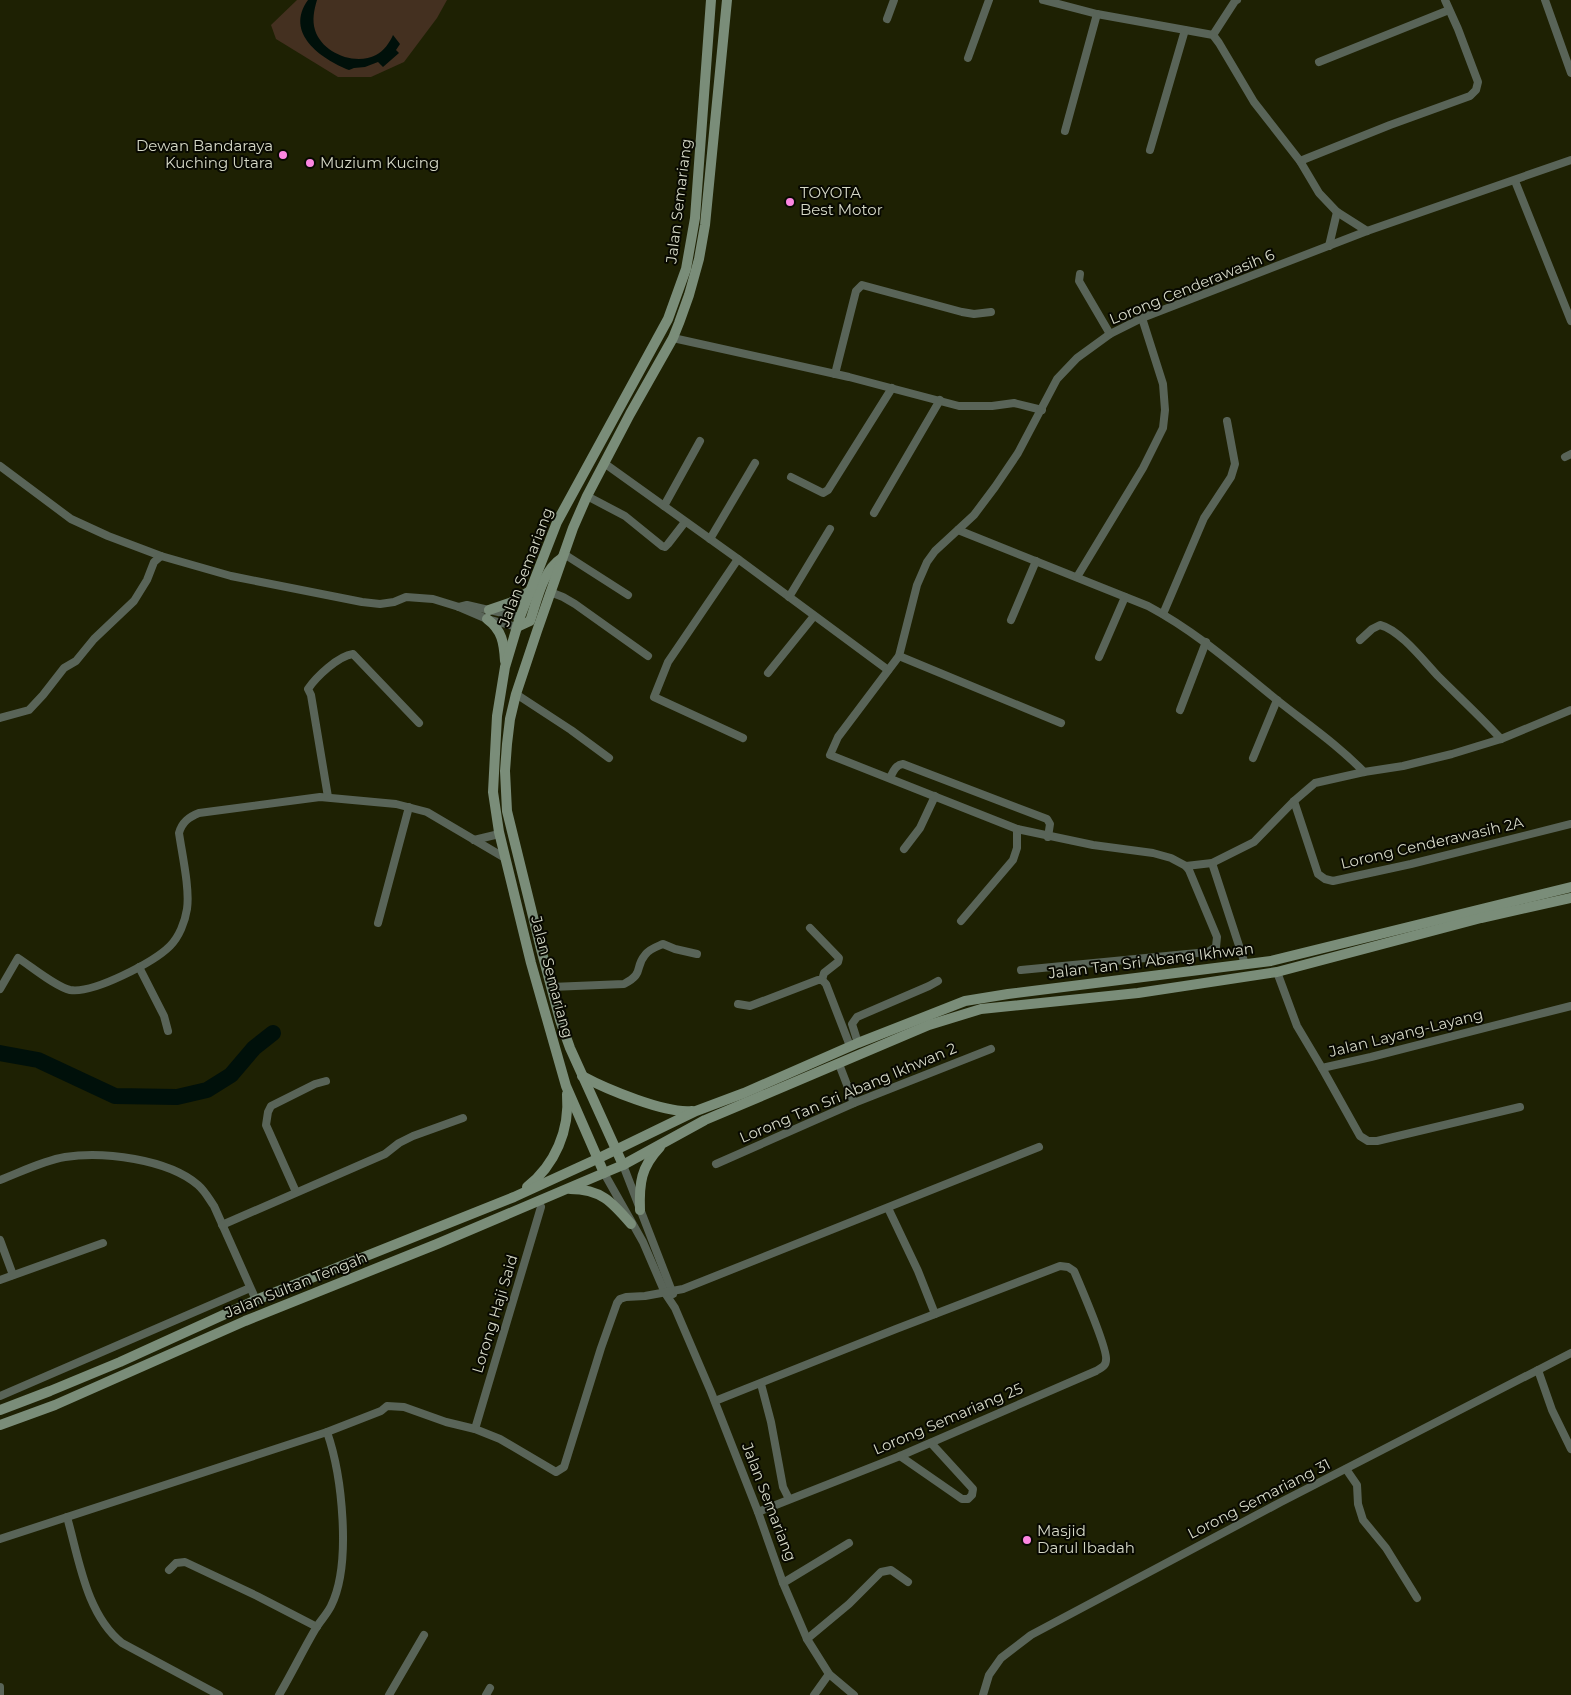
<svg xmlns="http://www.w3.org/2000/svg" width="1571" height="1695" font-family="Montserrat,sans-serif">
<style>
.green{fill:#443020}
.water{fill:#00100a}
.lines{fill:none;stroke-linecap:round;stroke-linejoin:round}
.river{stroke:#00100a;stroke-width:16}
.street{stroke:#596458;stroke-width:8}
.secondary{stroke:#7a8d79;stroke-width:10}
.poi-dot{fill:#fd86e1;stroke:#080901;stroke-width:2}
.labels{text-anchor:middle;stroke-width:4;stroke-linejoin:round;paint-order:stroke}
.poi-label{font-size:15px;fill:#d6d9c7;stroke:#080901;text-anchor:start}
.street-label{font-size:15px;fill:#d6d9c7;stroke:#080901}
</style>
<rect width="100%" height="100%" fill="#1e2103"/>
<!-- green -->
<path class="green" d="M297,0H447L437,18L404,62L371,77H338L276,39L271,25Z"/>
<!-- water -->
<path class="water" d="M308,0H317C314,10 312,20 315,30C322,53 355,66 376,55C384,51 390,42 393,35L400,44L396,50L399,53L383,67L378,62L365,67L354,68L349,70C321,59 284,33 308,0Z"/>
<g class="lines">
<!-- river -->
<path class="river" d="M0,1053L38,1060L115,1096L177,1097L207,1090L231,1075L254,1048L273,1033"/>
<!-- street -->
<g class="street">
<path d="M1043,0L1097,14L1213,35L1219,43L1254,102L1300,161L1319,193L1337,212L1367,231"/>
<path d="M1545,0L1571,73"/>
<path d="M887,19L894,0"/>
<path d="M1213,35L1235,1L1237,0"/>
<path d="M968,58L989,0"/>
<path d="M1319,62L1449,10"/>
<path d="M1065,131L1097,14"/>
<path d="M1150,150L1185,30"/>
<path d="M1300,161L1390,125L1470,96L1476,90L1478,82L1458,29L1445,0"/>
<path d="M1515,181L1571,321"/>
<path d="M1329,246L1337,212"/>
<path d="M1080,274L1079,281L1110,334"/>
<path d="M673,338L849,377L959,406H992L1014,403L1042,410"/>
<path d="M835,374L856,291L862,285L962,312L974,314L991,312"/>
<path d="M1565,457L1571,454"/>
<path d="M604,463L738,559L888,670"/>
<path d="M0,466L71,519L108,536L161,556"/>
<path d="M791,477L823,493L828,490L892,388"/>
<path d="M587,496L625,516L662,546L665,547L668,544L685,522"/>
<path d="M664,506L700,441"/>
<path d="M874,513L940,400"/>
<path d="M958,530L1148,606C1195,631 1235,666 1277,700C1307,724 1337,744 1364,772"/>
<path d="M710,539L755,463"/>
<path d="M564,554L628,595"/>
<path d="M738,559L668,662L654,697L743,738"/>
<path d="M1077,577L1143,468L1163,428L1165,410L1163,384L1142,318"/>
<path d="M550,592L563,597L575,604L648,656"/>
<path d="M789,597L830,529"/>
<path d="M459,607L467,605L520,617"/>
<path d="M1163,614L1204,518L1231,477L1235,464L1227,421"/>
<path d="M1011,620L1036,561"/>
<path d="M1360,640L1372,629L1380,625C1400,630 1423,660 1438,676C1459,697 1481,717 1501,739"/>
<path d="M899,656L1061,723"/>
<path d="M1099,657L1125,597"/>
<path d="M768,673L814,616"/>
<path d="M516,694L571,730L609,758"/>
<path d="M1180,710L1206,642"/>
<path d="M0,718L29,710L43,695L64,668L76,661L94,639L134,601L147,580L154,562L161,556L231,576L362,602L380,604L394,602L406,597L433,599L459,607L487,619L517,627"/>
<path d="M1253,758L1277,700"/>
<path d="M890,778C893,772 895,765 903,764L1047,819L1050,824L1048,837"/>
<path d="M328,797L311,695L308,689C316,677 338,656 353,654L419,723"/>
<path d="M1294,801L1318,874L1325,879L1333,881L1411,864L1571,824"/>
<path d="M474,840L495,835L499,832"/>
<path d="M904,849L920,828L935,796"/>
<path d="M1212,863L1245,964"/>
<path d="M1186,866L1212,863L1254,842L1294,801L1315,783L1364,772L1403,766L1452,754L1501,739L1571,710"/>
<path d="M961,921L1013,860L1017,848V829"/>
<path d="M378,923L409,807"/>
<path d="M810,928L839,958L838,962L824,973L822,980"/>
<path d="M139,967L164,1016L168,1031"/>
<path d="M1021,970L1208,952L1216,947L1217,937L1189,870L1186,866L1171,858L1153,853L1093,845L1017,829L830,755L838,737L899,656L917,585L927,562L935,551L974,515L995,487L1018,453L1057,379L1077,358L1110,334L1142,318L1367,231L1571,160"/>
<path d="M1277,972L1297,1026L1322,1068L1371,1057L1571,1006"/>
<path d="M551,987L624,984C645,973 634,968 645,955C649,949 656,947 663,944L675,949L697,954"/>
<path d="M0,989L18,958C32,967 56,987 70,990C93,994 154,962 170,946C179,937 185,922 187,909C190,889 182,854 179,833C182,822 189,817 199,813L320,797L396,804L427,812L505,858"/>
<path d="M738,1004L750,1006L818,980H822L826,984L850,1046"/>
<path d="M858,1043L852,1024L857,1017L929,986L938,981"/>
<path d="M839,1064L854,1103"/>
<path d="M1322,1068L1360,1136L1368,1141H1377L1520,1107"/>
<path d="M716,1164L854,1103L991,1049"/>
<path d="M623,1165L673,1294"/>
<path d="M604,1173L643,1242L665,1293L675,1308L711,1392L758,1512L783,1583L807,1639L829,1674L854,1695"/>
<path d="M0,1180C21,1172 42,1161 65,1157C103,1151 168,1159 198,1185C205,1191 209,1199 214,1206L256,1300"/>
<path d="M296,1192L266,1125L268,1112L271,1106L315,1084L326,1081"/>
<path d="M888,1208L918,1271L935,1314"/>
<path d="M222,1225L385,1154L399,1143L413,1136L463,1118"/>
<path d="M0,1240L13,1275"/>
<path d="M0,1280L103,1243"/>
<path d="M1538,1370L1552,1410L1571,1449"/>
<path d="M761,1384L771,1422L783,1487L789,1499"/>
<path d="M0,1396L250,1288"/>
<path d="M715,1401L896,1329L1060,1266L1068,1267L1074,1271C1080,1285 1108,1350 1106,1360C1106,1366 1101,1368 1096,1371L900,1456L758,1512"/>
<path d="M475,1429L541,1207"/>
<path d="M900,1456L962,1499H968L972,1495L973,1489L931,1443"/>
<path d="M1346,1469L1357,1485L1358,1504L1363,1520L1386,1548L1417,1598"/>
<path d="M67,1517C79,1559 86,1614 122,1643L219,1695"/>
<path d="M0,1539L327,1432L381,1411L387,1406L404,1407L446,1422L475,1429L500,1439L556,1472L564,1467L601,1348L617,1303L620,1299L626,1297L645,1296L683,1289L1039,1147"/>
<path d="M169,1570L176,1563L185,1562L257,1596L317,1627"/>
<path d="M783,1583L849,1543"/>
<path d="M807,1639L849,1604L881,1572L891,1570L908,1582"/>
<path d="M0,1687V1695"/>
<path d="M279,1695C292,1673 303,1650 316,1628C321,1620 327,1614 331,1606C352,1564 342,1475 327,1432"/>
<path d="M389,1695L424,1635"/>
<path d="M486,1695L490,1688"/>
<path d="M814,1695L829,1674"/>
<path d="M983,1695L989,1675L1001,1658L1031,1635L1281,1502L1571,1353"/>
</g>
<!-- secondary -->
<g class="secondary">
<path d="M489,610L512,602L530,591"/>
<path d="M487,619C502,630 504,643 505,661"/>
<path d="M517,627L530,621C537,601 542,571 562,558"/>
<path d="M582,1076C606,1089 666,1114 692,1111"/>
<path d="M623,1165L570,1048L560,1020L541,949L507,811L505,771L507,744L510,719L516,694L537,631L573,528L587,496L630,414L673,338L679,323L689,295L699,259L705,225L727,0"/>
<path d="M604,1173L566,1086L531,963L499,832L493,792L497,716L505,667L520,617L557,522L668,319L686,269L695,218L711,0"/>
<path d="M527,1187C555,1165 570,1130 567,1094"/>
<path d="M570,1189C601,1189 612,1202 631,1224"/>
<path d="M640,1210C639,1183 641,1167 660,1147"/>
<path d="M0,1410L50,1391L120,1362L256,1300L514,1197L597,1159L696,1111L744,1093L858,1043L965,1001L1008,994L1271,961L1571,887"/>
<path d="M0,1425L55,1405L245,1321L437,1244L604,1173L623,1165L705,1120L929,1025L981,1009L1138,993L1277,972L1481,918L1571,898"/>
</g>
</g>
<!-- markers -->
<g class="poi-dot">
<circle cx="283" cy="155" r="5"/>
<circle cx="310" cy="163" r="5"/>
<circle cx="790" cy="202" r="5"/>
<circle cx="1027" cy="1540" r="5"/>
</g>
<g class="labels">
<!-- poi labels -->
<g class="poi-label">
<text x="273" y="151" text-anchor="end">Dewan Bandaraya<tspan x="273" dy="17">Kuching Utara</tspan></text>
<text x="320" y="168">Muzium Kucing</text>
<text x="800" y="198">TOYOTA<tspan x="800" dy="17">Best Motor</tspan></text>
<text x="1037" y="1536">Masjid<tspan x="1037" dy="17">Darul Ibadah</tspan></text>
</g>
<!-- street labels -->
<g class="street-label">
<text transform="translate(679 201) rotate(-83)" y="5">Jalan Semariang</text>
<text transform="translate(1192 287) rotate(-22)" y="5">Lorong Cenderawasih 6</text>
<text transform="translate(526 567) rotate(-69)" y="5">Jalan Semariang</text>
<text transform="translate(1432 843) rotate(-13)" y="5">Lorong Cenderawasih 2A</text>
<text transform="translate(1151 961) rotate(-7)" y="5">Jalan Tan Sri Abang Ikhwan</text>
<text transform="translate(552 977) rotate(75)" y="5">Jalan Semariang</text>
<text transform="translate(1406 1033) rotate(-14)" y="5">Jalan Layang-Layang</text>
<text transform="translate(848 1093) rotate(-23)" y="5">Lorong Tan Sri Abang Ikhwan 2</text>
<text transform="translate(296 1285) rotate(-22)" y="5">Jalan Sultan Tengah</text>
<text transform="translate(495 1314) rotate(-73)" y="5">Lorong Haji Said</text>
<text transform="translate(948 1419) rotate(-23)" y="5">Lorong Semariang 25</text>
<text transform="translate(1259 1499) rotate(-27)" y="5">Lorong Semariang 31</text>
<text transform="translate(769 1502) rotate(69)" y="5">Jalan Semariang</text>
</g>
</g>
</svg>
